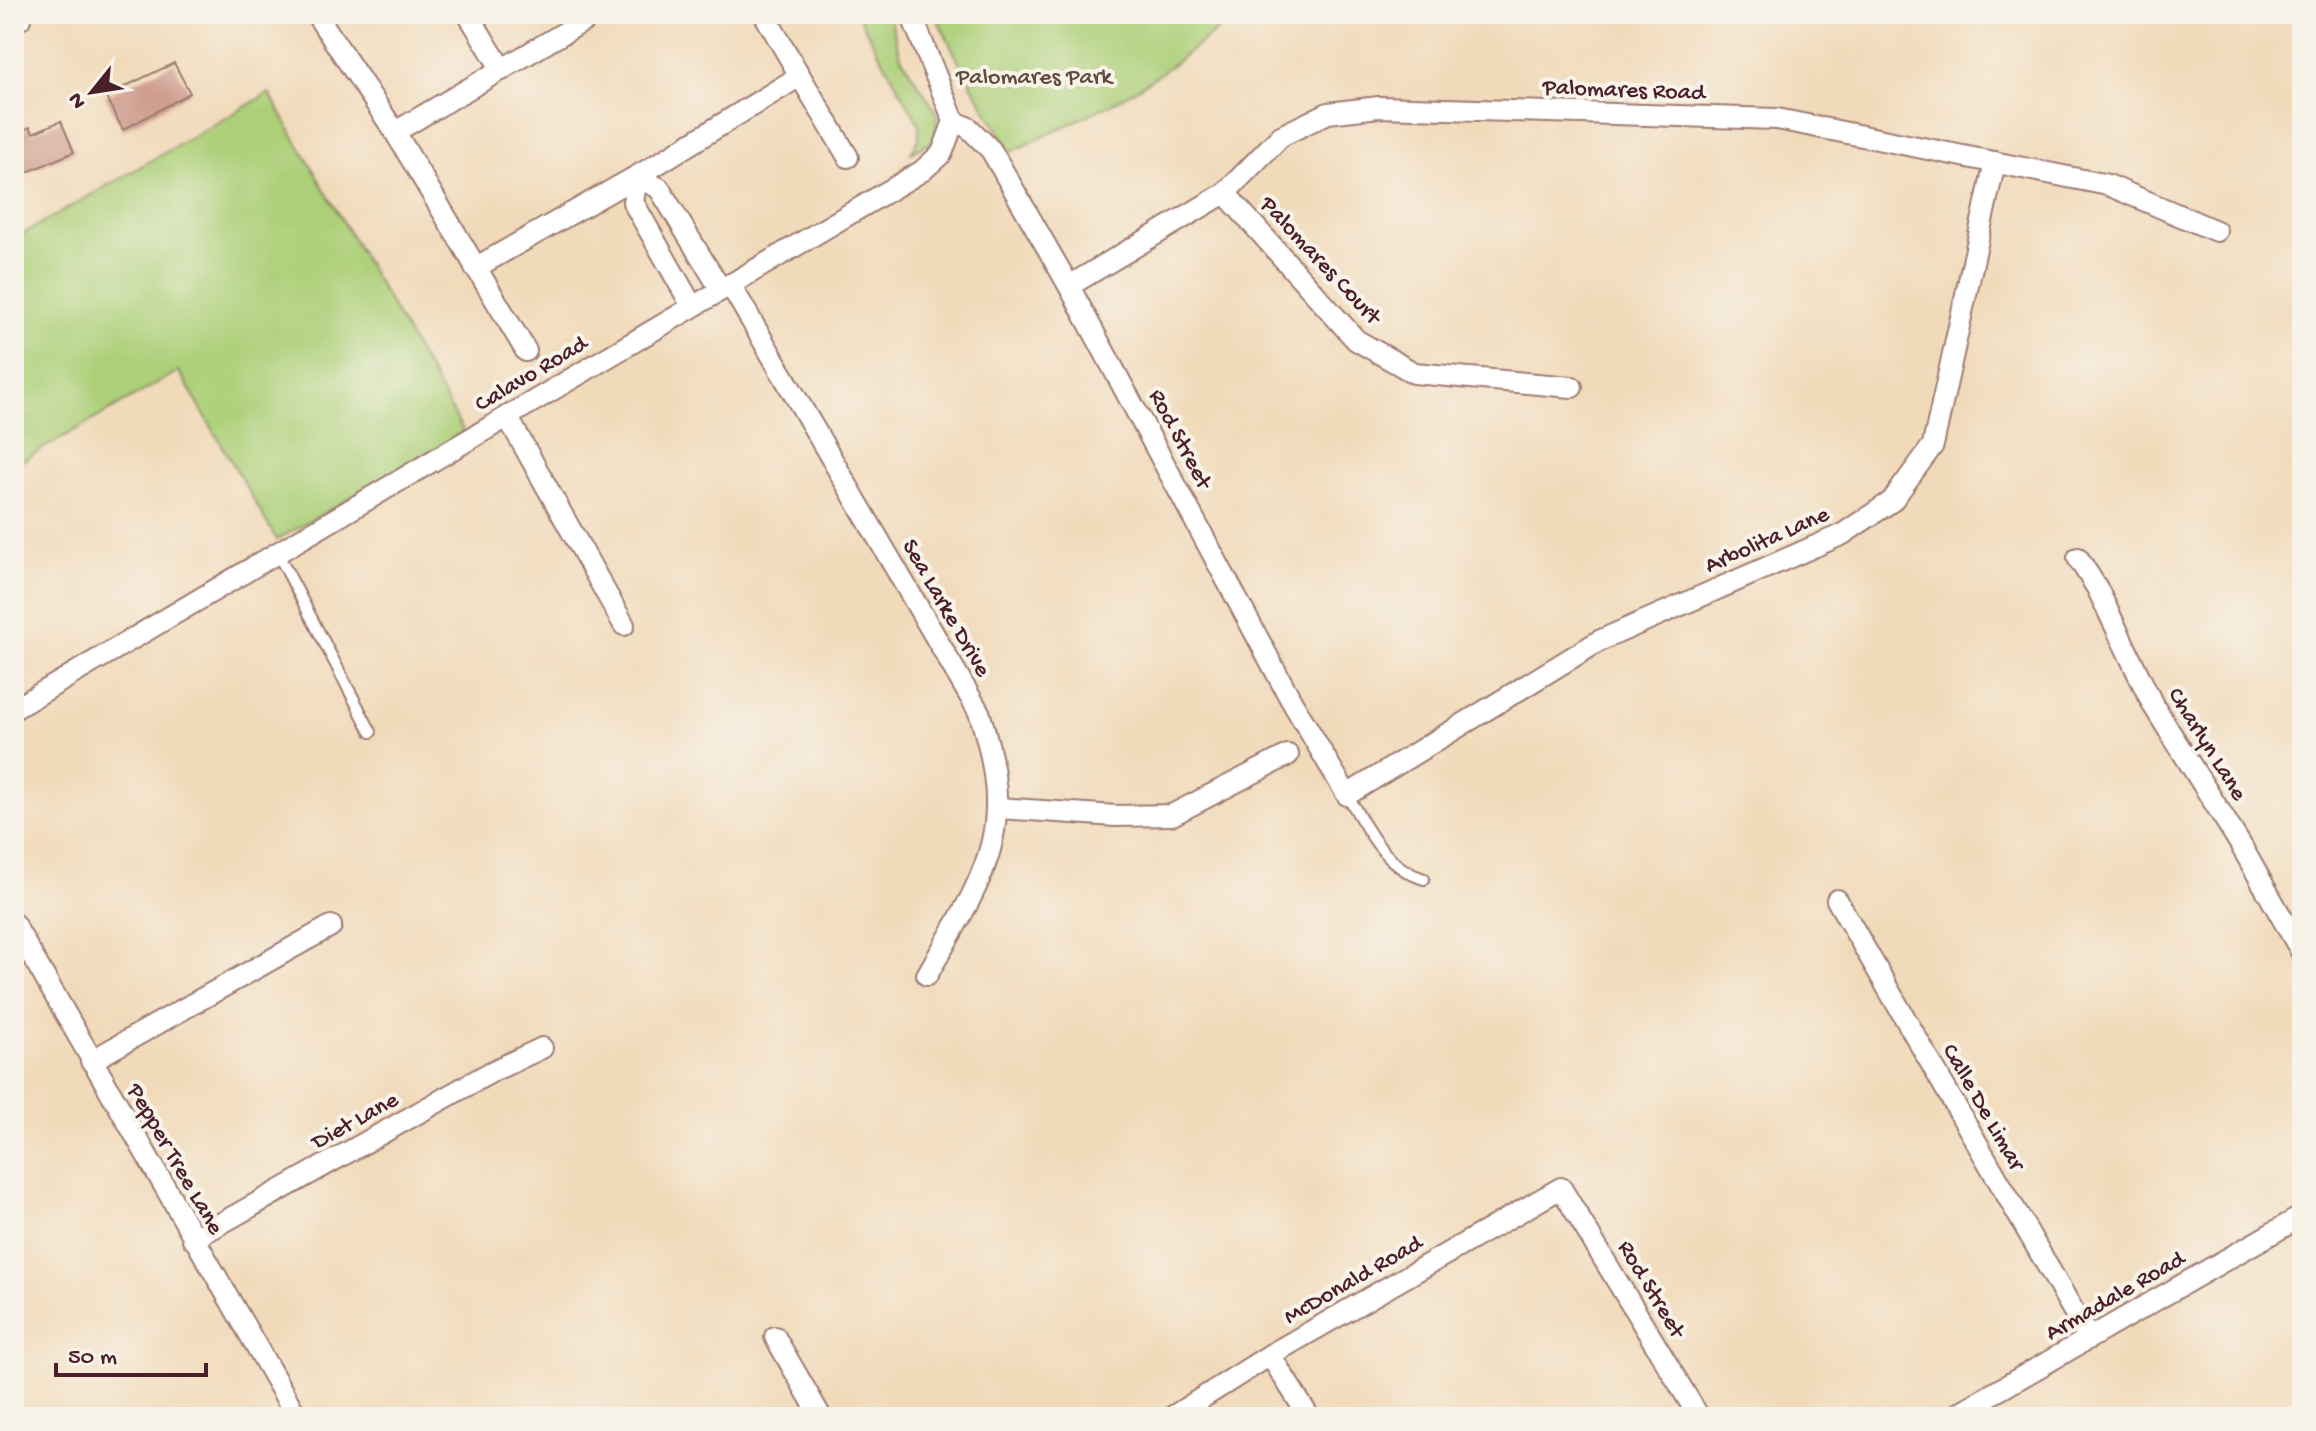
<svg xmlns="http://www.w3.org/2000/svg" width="2316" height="1431" font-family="'Gochi Hand',sans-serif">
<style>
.green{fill:#accf77;stroke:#7b7751;stroke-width:2}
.building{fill:#cf9e8f}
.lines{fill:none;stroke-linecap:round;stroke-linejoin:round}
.lane-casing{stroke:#9e7c72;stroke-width:14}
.street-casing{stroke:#9e7c72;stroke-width:24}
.lane{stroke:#fff;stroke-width:10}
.street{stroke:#fff;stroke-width:20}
.labels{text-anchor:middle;stroke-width:8;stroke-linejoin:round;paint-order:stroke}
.park-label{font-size:24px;fill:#624b3e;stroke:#f7f3e8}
.street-label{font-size:24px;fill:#4a1f2b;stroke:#f7f3e8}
</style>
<rect width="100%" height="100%" fill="#f7f3e8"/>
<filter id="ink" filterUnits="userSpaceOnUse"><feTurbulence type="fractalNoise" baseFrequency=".0125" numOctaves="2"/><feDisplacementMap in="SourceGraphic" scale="16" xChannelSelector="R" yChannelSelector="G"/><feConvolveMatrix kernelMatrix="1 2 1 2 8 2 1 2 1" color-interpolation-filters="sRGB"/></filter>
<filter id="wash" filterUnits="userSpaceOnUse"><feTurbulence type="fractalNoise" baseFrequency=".006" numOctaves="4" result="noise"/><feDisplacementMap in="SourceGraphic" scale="32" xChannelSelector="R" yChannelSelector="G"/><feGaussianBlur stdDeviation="1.8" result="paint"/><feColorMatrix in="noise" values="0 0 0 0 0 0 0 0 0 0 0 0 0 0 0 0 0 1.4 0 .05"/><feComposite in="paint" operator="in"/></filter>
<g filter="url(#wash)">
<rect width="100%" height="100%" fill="#f1daba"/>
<!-- green -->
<g class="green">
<path d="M857,14H889L901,57L937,113L935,140L911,153L919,139V124Z"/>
<path d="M935,14H1239L1161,73L1117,101L1011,152L965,74Z"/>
<path d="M269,93L464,432L277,540L179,371L14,465V239Z"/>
</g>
<g id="blocks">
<!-- building -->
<g class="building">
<path d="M174,63L190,93L123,130L105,96Z"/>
<path d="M61,121L74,152L14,178V134L30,127L33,133Z"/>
</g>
</g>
</g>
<g filter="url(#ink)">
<use href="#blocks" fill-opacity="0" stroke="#9e7c72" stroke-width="2"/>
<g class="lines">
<defs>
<g id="lane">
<path d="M277,552L371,732"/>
<path d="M1347,795C1367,828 1384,867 1424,879"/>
</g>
<g id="street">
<path d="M316,14L395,132"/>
<path d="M468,14L502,70"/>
<path d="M14,23L20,19"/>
<path d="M800,76L848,157"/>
<path d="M954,121L969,128L991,150L1069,286L1291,700L1347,795L1599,641L1843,534L1892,501L1933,445L1995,162"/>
<path d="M1225,193L1356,340L1414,373L1572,387"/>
<path d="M475,268L651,168L800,76L764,14"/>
<path d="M730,284L979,712C1018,833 986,872 927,975"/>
<path d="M1069,286L1225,193L1281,136L1328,113L1379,107L1777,119L2108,185L2216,231"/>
<path d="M692,306L633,202L637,177L659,188L721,290"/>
<path d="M526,351L395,132L596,14"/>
<path d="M507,416L624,625"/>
<path d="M2078,558L2097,588L2153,705L2239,842L2302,953"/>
<path d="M14,709L922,171L942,153L954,121L911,14"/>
<path d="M999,808L1116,816L1172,815L1288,755"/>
<path d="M1837,900L2089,1338"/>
<path d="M14,924L297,1417"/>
<path d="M91,1061L331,926"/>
<path d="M193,1239L493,1071L542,1048"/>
<path d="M775,1337L821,1417"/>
<path d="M1270,1355L1309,1417"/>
<path d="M1172,1417L1270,1355L1561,1188L1699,1417"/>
<path d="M1952,1417L2302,1216"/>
</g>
</defs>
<!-- lane casing -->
<use href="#lane" class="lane-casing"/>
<!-- street casing -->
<use href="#street" class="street-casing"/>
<!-- lane -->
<use href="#lane" class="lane"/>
<!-- street -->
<use href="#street" class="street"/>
</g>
</g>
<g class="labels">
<!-- park labels -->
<g class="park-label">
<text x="1034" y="83">Palomares Park</text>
</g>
<!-- street labels -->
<g class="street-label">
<text transform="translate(1624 88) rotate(2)" y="8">Palomares Road</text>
<text transform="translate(1322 259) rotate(47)" y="8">Palomares Court</text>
<text transform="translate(530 372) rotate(-31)" y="8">Calavo Road</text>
<text transform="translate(1182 438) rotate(62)" y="8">Rod Street</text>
<text transform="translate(1766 538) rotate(-24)" y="8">Arbolita Lane</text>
<text transform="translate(948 607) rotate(60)" y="8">Sea Larke Drive</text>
<text transform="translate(2209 743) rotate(58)" y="8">Charlyn Lane</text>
<text transform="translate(1985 1106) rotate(60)" y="8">Calle De Limar</text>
<text transform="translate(354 1119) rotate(-29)" y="8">Diet Lane</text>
<text transform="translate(177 1158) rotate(60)" y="8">Pepper Tree Lane</text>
<text transform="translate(1352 1278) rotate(-30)" y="8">McDonald Road</text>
<text transform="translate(1653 1288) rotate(59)" y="8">Rod Street</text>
<text transform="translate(2114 1294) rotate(-30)" y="8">Armadale Road</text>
</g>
</g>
<!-- margin -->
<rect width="2316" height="1431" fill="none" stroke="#f7f3e8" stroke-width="48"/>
<!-- north arrow -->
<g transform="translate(92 92) rotate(240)" stroke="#f7f3e8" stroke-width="6" paint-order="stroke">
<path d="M0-6L14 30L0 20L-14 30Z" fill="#4a1f2b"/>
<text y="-12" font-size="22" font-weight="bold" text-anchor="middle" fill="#4a1f2b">N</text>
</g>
<!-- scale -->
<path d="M56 1363v12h150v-12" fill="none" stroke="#4a1f2b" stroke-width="4"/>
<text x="68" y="1363" font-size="24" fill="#4a1f2b" stroke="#f7f3e8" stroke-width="6" paint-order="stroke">50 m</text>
</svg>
